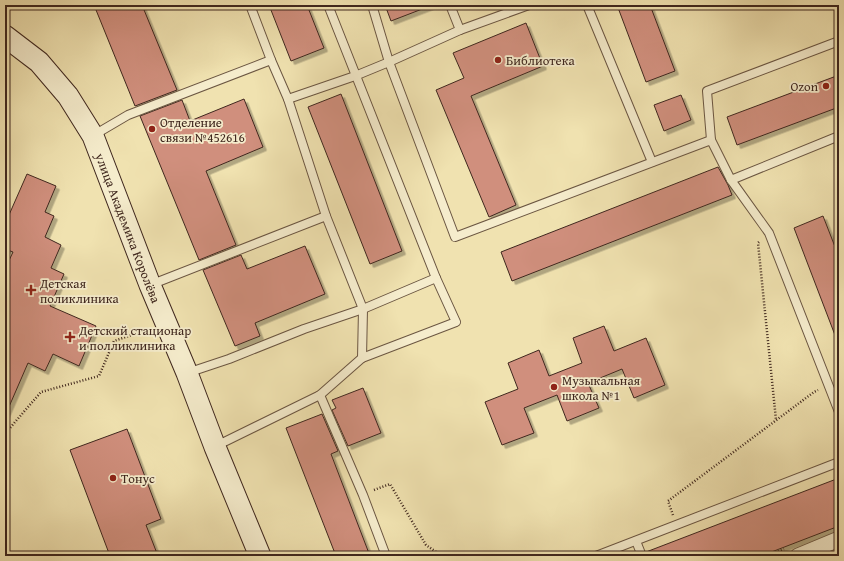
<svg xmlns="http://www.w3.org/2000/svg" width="844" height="561" font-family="'Gentium Book Plus',serif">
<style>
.building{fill:#d08f7d;stroke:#3f271e;filter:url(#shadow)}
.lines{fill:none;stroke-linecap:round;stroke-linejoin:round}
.lane-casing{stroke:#6b5642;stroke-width:10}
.street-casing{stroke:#6b5642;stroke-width:17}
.secondary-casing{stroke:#3f271e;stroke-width:23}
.path{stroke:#3f271e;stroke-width:2.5;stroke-dasharray:1 2;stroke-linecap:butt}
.lane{stroke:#f5eccc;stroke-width:8}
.street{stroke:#f5eccc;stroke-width:15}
.secondary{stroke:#f5eccc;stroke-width:21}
.poi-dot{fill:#8f2418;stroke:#f5eccc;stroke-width:1.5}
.labels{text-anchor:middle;stroke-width:3.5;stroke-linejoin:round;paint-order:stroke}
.poi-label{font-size:13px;fill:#3f271e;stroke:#f5eccc;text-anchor:start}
.street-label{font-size:13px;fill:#3f271e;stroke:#f5eccc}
</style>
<defs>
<filter id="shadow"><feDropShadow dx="3.5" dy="3.5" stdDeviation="0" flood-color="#0004"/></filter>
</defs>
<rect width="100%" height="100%" fill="#f0e2b0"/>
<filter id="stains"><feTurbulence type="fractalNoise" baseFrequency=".005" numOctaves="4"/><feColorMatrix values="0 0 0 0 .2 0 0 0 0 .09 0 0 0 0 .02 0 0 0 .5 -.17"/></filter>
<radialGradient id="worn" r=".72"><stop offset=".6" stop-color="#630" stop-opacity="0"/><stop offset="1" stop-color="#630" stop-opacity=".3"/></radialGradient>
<!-- building -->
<g class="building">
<path d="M94,5H142L177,90L135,106Z"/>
<path d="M269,5H307L324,48L291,61Z"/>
<path d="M385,5H429L430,6L391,21Z"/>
<path d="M617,5H650L675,71L646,82Z"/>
<path d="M526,23L543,66L471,96L516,205L489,217L436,90L464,78L453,53Z"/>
<path d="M839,75V107L737,145L727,117Z"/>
<path d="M341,94L402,251L370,264L308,107Z"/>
<path d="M681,95L691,120L664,131L654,105Z"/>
<path d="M244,99L263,147L206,171L236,245L199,260L140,116L182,100L190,121Z"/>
<path d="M718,167L728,185L732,195L512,281L501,252Z"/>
<path d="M27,174L56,186L45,212L54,216L45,237L61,245L51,268L64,274L50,306L96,326L79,366L53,354L45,371L28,363L5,416V269L13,252L5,249V224Z"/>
<path d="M823,216L839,257V343H838L794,228Z"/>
<path d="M305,246L325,294L255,323L260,336L235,346L203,270L241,255L247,269Z"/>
<path d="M604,326L614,351L646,338L665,385L634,398L622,369L588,383L599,408L567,421L557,395L524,408L534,433L502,445L485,402L518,389L508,363L539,350L549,376L582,363L573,338Z"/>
<path d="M363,388L381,433L348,446L332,410L336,408L332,400Z"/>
<path d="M322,414L338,451L331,454L370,556H336L286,428Z"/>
<path d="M127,429L161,519L146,525L158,556H110L70,450Z"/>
<path d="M839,478V526L761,556H647L646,552Z"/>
</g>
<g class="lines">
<defs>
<g id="lane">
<path d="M328,5L436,278L456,322L362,358"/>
<path d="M372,5L389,62L455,237L711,140L731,180L839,136"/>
<path d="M450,5L460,30"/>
<path d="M587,5L652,162"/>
<path d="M288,99L355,76L389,62L460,30L529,5"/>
<path d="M94,135L128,115L271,60"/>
<path d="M711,140L707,91L839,41"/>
<path d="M731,180L769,233L839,412"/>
<path d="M150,285L326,216"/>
<path d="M187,373L229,359L304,329L363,309L436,278"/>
<path d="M320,395L363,495L386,556"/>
<path d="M216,446L320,395L362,358L363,309L326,216L288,99L271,60L250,5"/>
<path d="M636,541L642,556"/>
<path d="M596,556L839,462"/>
</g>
<path id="street" d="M798,556L839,539"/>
<g id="secondary">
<path id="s1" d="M5,36L39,62L68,96L93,136L150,285L187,373L215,447L260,556"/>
</g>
</defs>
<!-- lane casing -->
<use href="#lane" class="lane-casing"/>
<!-- street casing -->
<use href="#street" class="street-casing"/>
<!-- secondary casing -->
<use href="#secondary" class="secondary-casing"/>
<!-- path -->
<g class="path">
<path d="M759,242L758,243L776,420"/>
<path d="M5,430L9,429L41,392L99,376L114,341L143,331"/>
<path d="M374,490L390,484L426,545L442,556"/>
<path d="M673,515L668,501L814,392L818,390"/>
<path d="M767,556L784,549"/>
</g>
<!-- lane -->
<use href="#lane" class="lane"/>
<!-- street -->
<use href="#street" class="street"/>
<!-- secondary -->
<use href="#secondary" class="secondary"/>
</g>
<!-- markers -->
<g class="poi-dot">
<circle cx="498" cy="60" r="4"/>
<circle cx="826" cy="86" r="4"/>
<circle cx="152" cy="129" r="4"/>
<path d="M29 284h4v4h4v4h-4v4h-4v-4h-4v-4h4z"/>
<path d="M68 331h4v4h4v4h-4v4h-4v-4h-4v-4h4z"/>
<circle cx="554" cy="387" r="4"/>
<circle cx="113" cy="478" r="4"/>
</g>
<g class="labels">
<!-- poi labels -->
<g class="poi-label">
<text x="506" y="65">Библиотека</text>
<text x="818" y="91" text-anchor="end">Ozon</text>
<text x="160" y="127">Отделение<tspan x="160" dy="15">связи №452616</tspan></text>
<text x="40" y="288">Детская<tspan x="40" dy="15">поликлиника</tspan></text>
<text x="79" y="335">Детский стационар<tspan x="79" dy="15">и полликлиника</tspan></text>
<text x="562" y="385">Музыкальная<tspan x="562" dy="15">школа №1</tspan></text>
<text x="121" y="483">Тонус</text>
</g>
<!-- street labels -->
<g class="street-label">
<text dy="5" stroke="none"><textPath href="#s1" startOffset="233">улица Академика Королёва</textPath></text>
</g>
</g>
<!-- margin -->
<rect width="844" height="561" fill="none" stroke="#f0e2b0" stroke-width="20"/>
<rect x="6" y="6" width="832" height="549" fill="none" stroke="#3f271e" stroke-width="2"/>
<rect x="10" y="10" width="824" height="541" fill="none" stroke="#3f271e"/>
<rect width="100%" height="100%" filter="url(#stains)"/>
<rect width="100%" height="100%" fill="url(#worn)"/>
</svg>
